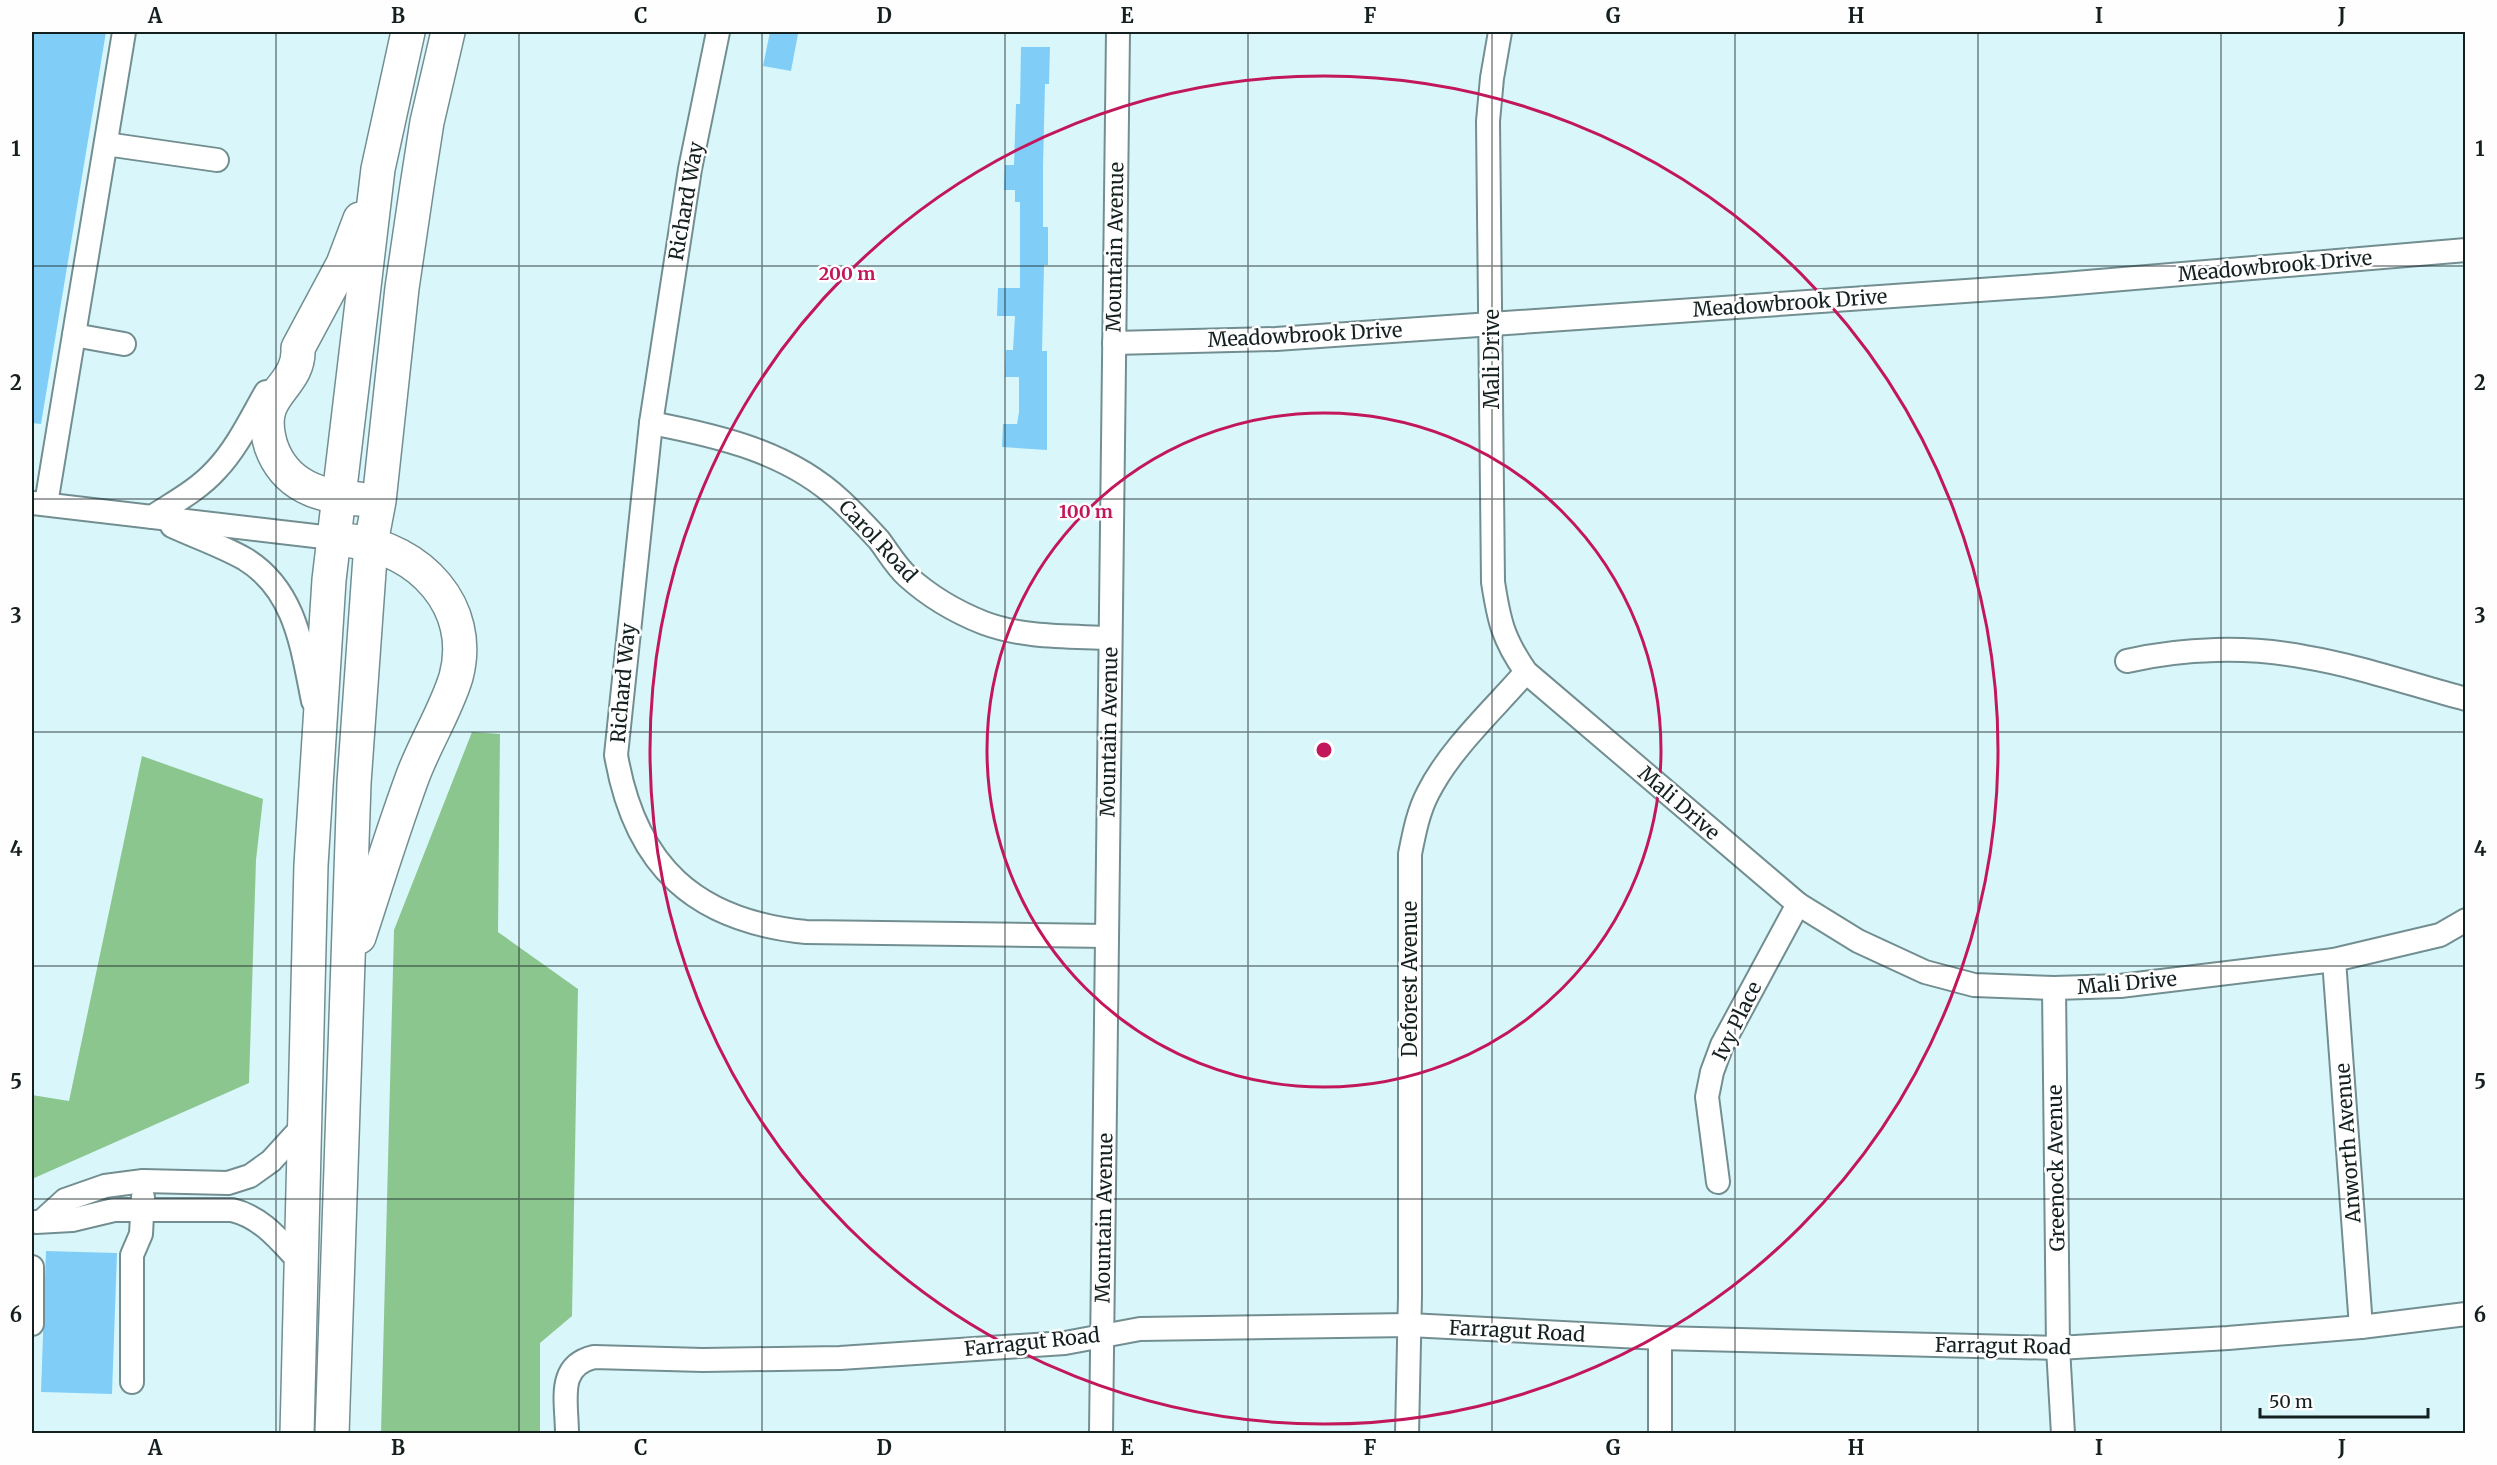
<svg xmlns="http://www.w3.org/2000/svg" width="2497" height="1465" font-family="Merriweather,serif">
<style>
.forest{fill:#8cc68f}
.building{fill:#80cef8}
.lines{fill:none;stroke-linecap:round;stroke-linejoin:round}
.minor-casing{stroke:#738e91;stroke-width:26}
.highway-casing{stroke:#738e91;stroke-width:36}
.minor{stroke:#fff;stroke-width:22}
.highway{stroke:#fff;stroke-width:33}
.grid{fill:none;stroke:#141f20;stroke-width:1.5;stroke-opacity:0.55}
.ring{fill:none;stroke:#c2185b;stroke-width:3}
.labels{text-anchor:middle;stroke-width:5;stroke-linejoin:round;paint-order:stroke}
.street-label{font-size:20px;fill:#141f20;stroke:#fefefe}
.centre{fill:#c2185b;stroke:#fefefe;stroke-width:3}
.ring-label{font-size:18px;text-anchor:middle;font-weight:bold;fill:#c2185b;stroke:#fefefe;stroke-width:5;stroke-linejoin:round;paint-order:stroke}
.neatline{fill:none;stroke:#141f20;stroke-width:2}
.grid-label{font-size:20px;text-anchor:middle;font-weight:bold;fill:#141f20}
</style>
<rect width="100%" height="100%" fill="#d9f7fa"/>
<!-- forest -->
<g class="forest">
<path d="M472,732L500,734L498,932L578,989L572,1316L540,1343V1433H381L394,930Z"/>
<path d="M142,756L263,799L256,860L249,1083L32,1179V1095L69,1101Z"/>
</g>
<!-- building -->
<g class="building">
<path d="M32,32H106L41,424L32,423Z"/>
<path d="M770,32L798,34L791,71L763,66Z"/>
<path d="M1021,47H1050L1049,84H1045L1043,166V227H1048V265H1044L1042,351H1047V450L1002,447L1003,424H1017L1019,412V377H1005L1006,350H1013L1015,316H997L998,288H1020V202H1015V190H1004L1005,165H1014L1016,104H1020Z"/>
<path d="M46,1251L117,1253L112,1394L41,1392Z"/>
</g>
<g class="lines">
<defs>
<g id="minor">
<path d="M718,32L690,169L651,423L616,755C635,866 695,921 806,932L1107,936"/>
<path d="M1500,32L1492,78L1488,121L1493,582C1499,621 1503,639 1526,672L1798,904L1858,941L1925,972L1974,985L2054,988L2120,986L2334,960L2440,935L2466,920"/>
<path d="M106,144L217,160"/>
<path d="M74,335L124,344"/>
<path d="M1114,343L1276,339L2052,285L2466,250"/>
<path d="M651,423C719,436 789,452 841,501C854,513 867,527 879,540C888,552 896,566 907,576C929,596 956,612 984,623C1024,638 1068,636 1110,638"/>
<path d="M33,503L332,538"/>
<path d="M46,504L124,32"/>
<path d="M152,517C173,503 198,490 216,470C237,448 251,418 266,392"/>
<path d="M172,526C196,537 222,546 245,559C296,590 302,648 313,701"/>
<path d="M2127,661C2183,648 2248,646 2305,657C2359,666 2413,685 2466,699"/>
<path d="M2334,960L2361,1327"/>
<path d="M2054,988L2058,1348L2063,1434"/>
<path d="M1718,1182L1707,1097L1712,1072L1722,1045L1798,904"/>
<path d="M43,1220L65,1200L105,1186L143,1181L228,1183L250,1176L271,1161L303,1126"/>
<path d="M36,1222L72,1220L114,1210H232C262,1217 280,1241 301,1263"/>
<path d="M32,1324V1267"/>
<path d="M132,1382V1255L141,1234L143,1197"/>
<path d="M567,1434C567,1401 556,1366 594,1357L703,1360L840,1358L1065,1343L1140,1329L1409,1325L1660,1338L2058,1348L2228,1338L2361,1327L2466,1314"/>
<path d="M1101,1434L1118,32"/>
<path d="M1407,1434L1410,1296V854C1414,834 1418,812 1428,793C1450,749 1494,709 1526,672"/>
<path d="M1660,1434V1338"/>
</g>
<g id="highway">
<path d="M359,499C320,497 285,486 271,446C268,436 266,424 268,414C272,390 300,379 298,348L343,264L360,219"/>
<path d="M352,541C419,549 475,606 456,677C445,713 423,746 411,781C392,833 376,885 359,937"/>
<path d="M297,1434L311,865L329,580L378,169L408,32"/>
<path d="M332,1434L354,783L371,543L379,501L402,288L417,186L427,122L448,32"/>
</g>
</defs>
<!-- minor casing -->
<use href="#minor" class="minor-casing"/>
<!-- highway casing -->
<use href="#highway" class="highway-casing"/>
<!-- minor -->
<use href="#minor" class="minor"/>
<!-- highway -->
<use href="#highway" class="highway"/>
</g>
<!-- grid -->
<path class="grid" d="M276,32V1434M519,32V1434M762,32V1434M1005,32V1434M1248,32V1434M1492,32V1434M1735,32V1434M1978,32V1434M2221,32V1434M32,266H2466M32,499H2466M32,732H2466M32,966H2466M32,1199H2466"/>
<!-- distance rings -->
<g class="ring">
<circle cx="1324" cy="750" r="337"/>
<circle cx="1324" cy="750" r="674"/>
</g>
<g class="labels">
<!-- street labels -->
<g class="street-label">
<text transform="translate(686 201) rotate(-80)" y="7">Richard Way</text>
<text transform="translate(1115 247) rotate(-89)" y="7">Mountain Avenue</text>
<text transform="translate(2275 266) rotate(-5)" y="7">Meadowbrook Drive</text>
<text transform="translate(1790 303) rotate(-4)" y="7">Meadowbrook Drive</text>
<text transform="translate(1305 335) rotate(-3)" y="7">Meadowbrook Drive</text>
<text transform="translate(1492 359) rotate(-90)" y="7">Mali Drive</text>
<text transform="translate(878 541) rotate(47)" y="7">Carol Road</text>
<text transform="translate(623 683) rotate(-85)" y="7">Richard Way</text>
<text transform="translate(1109 732) rotate(-89)" y="7">Mountain Avenue</text>
<text transform="translate(1679 803) rotate(41)" y="7">Mali Drive</text>
<text transform="translate(1410 979) rotate(-90)" y="7">Deforest Avenue</text>
<text transform="translate(2127 983) rotate(-5)" y="7">Mali Drive</text>
<text transform="translate(1737 1021) rotate(-64)" y="7">Ivy Place</text>
<text transform="translate(2348 1143) rotate(-94)" y="7">Anworth Avenue</text>
<text transform="translate(2056 1168) rotate(-91)" y="7">Greenock Avenue</text>
<text transform="translate(1104 1218) rotate(-89)" y="7">Mountain Avenue</text>
<text transform="translate(1517 1331) rotate(3)" y="7">Farragut Road</text>
<text transform="translate(1032 1342) rotate(-6)" y="7">Farragut Road</text>
<text transform="translate(2003 1346) rotate(1)" y="7">Farragut Road</text>
</g>
</g>
<circle cx="1324" cy="750" r="9" class="centre"/>
<g class="ring-label">
<text x="847" y="280">200 m</text>
<text x="1086" y="518">100 m</text>
</g>
<!-- border -->
<rect width="2497" height="1465" fill="none" stroke="#fefefe" stroke-width="66"/>
<!-- scale -->
<path d="M2260 1408v9h168v-9" fill="none" stroke="#141f20" stroke-width="3"/>
<text x="2269" y="1408" font-size="18" fill="#141f20" stroke="#fefefe" stroke-width="4.5" paint-order="stroke">50 m</text>
<rect x="33" y="33" width="2431" height="1399" class="neatline"/>
<g class="grid-label">
<text x="155" y="23">A</text>
<text x="398" y="23">B</text>
<text x="641" y="23">C</text>
<text x="884" y="23">D</text>
<text x="1127" y="23">E</text>
<text x="1370" y="23">F</text>
<text x="1613" y="23">G</text>
<text x="1856" y="23">H</text>
<text x="2099" y="23">I</text>
<text x="2342" y="23">J</text>
<text x="16" y="156">1</text>
<text x="2480" y="156">1</text>
<text x="16" y="390">2</text>
<text x="2480" y="390">2</text>
<text x="16" y="623">3</text>
<text x="2480" y="623">3</text>
<text x="16" y="856">4</text>
<text x="2480" y="856">4</text>
<text x="16" y="1089">5</text>
<text x="2480" y="1089">5</text>
<text x="16" y="1322">6</text>
<text x="2480" y="1322">6</text>
<text x="155" y="1455">A</text>
<text x="398" y="1455">B</text>
<text x="641" y="1455">C</text>
<text x="884" y="1455">D</text>
<text x="1127" y="1455">E</text>
<text x="1370" y="1455">F</text>
<text x="1613" y="1455">G</text>
<text x="1856" y="1455">H</text>
<text x="2099" y="1455">I</text>
<text x="2342" y="1455">J</text>
</g>
</svg>
